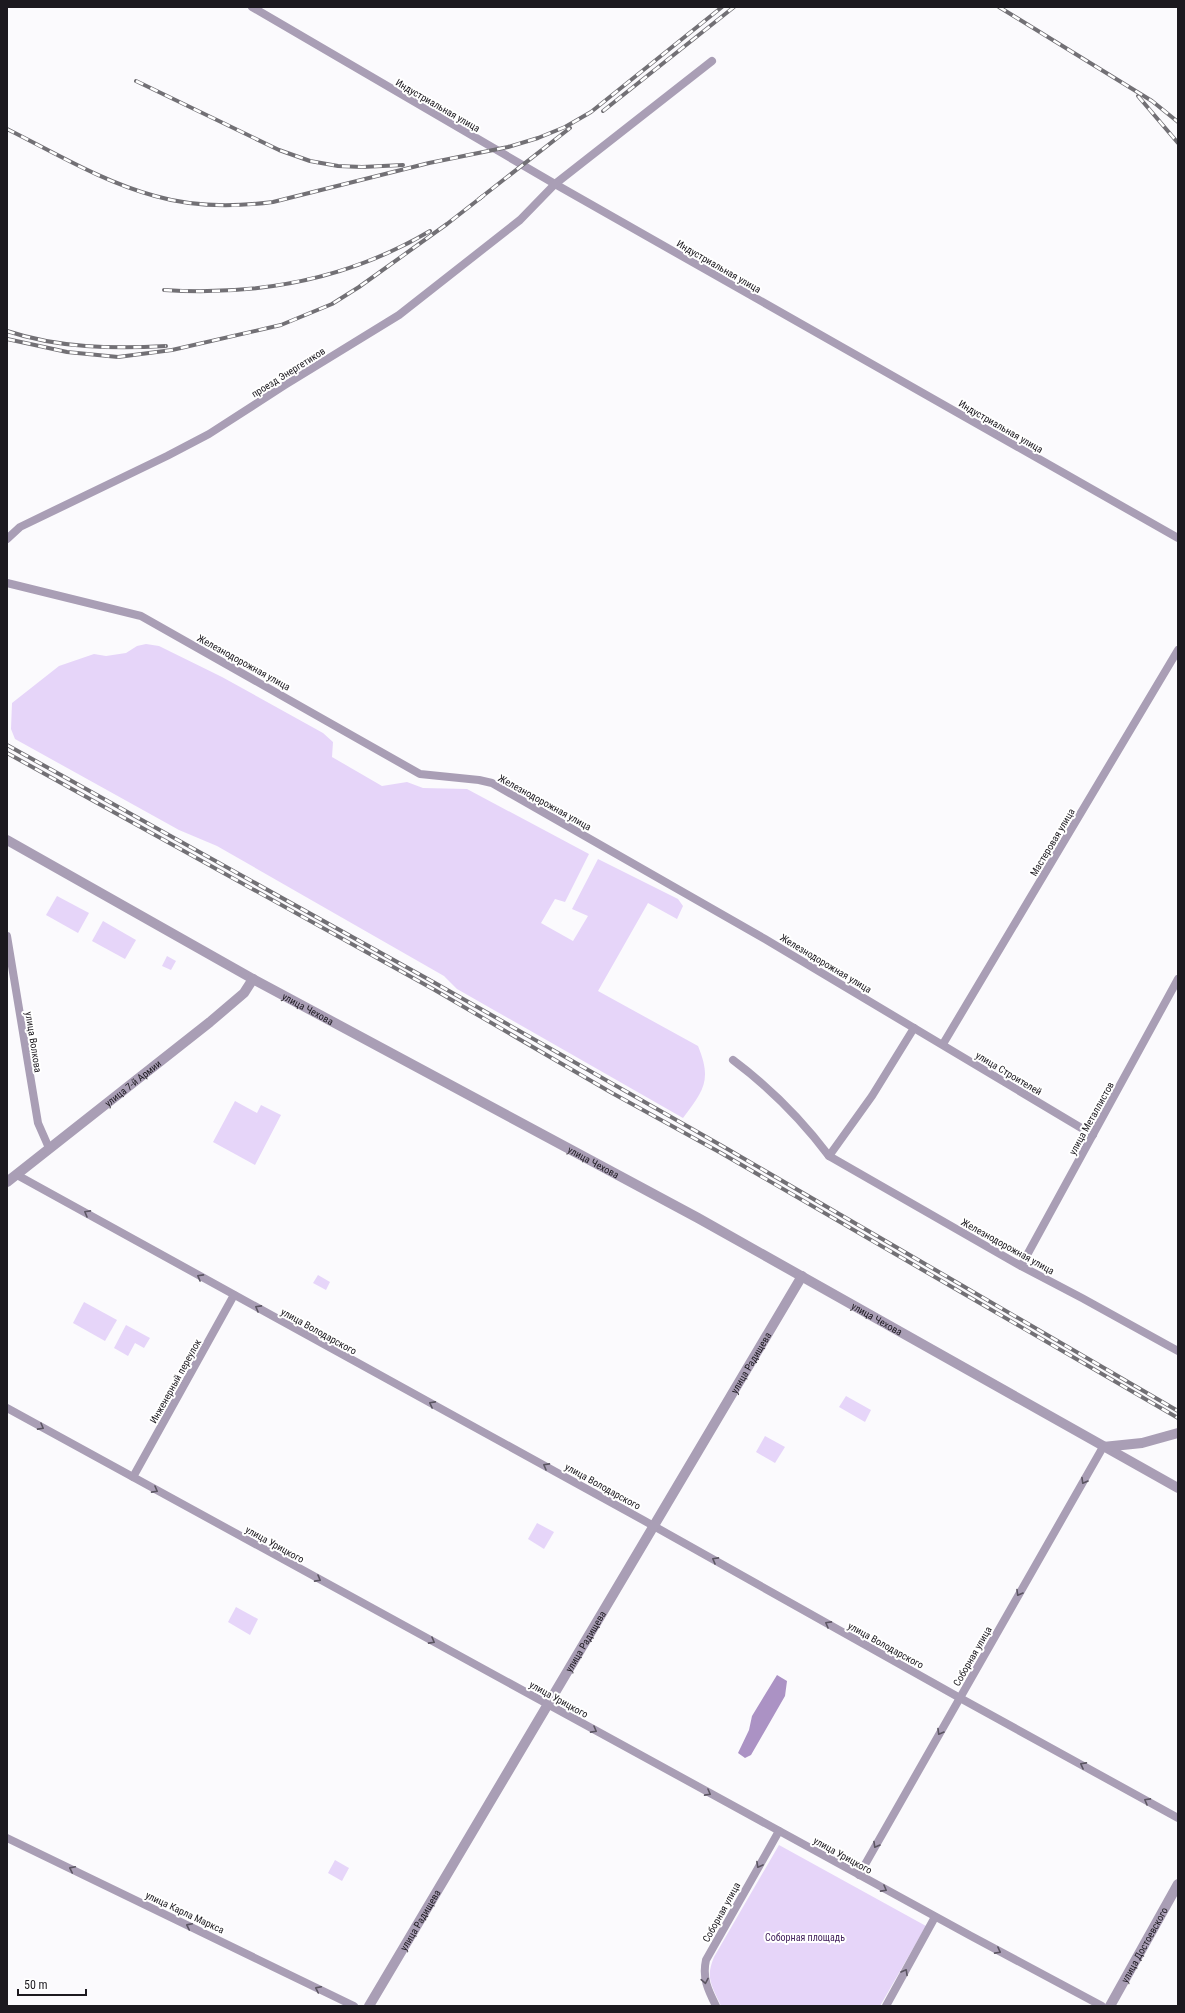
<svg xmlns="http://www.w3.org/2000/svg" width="1185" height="2013" font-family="'Roboto Condensed',sans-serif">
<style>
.green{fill:#e6d5f9}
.water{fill:#ab92c4}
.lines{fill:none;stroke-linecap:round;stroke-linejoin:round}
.minor{stroke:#a99eb5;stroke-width:8}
.tertiary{stroke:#a99eb5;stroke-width:10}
.rail-casing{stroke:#727075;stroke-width:4}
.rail{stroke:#fff;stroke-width:2.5;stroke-dasharray:8;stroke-linecap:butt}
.oneway{stroke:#5b5562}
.labels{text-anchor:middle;stroke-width:4;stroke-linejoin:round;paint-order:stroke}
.street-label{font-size:10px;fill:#1c191f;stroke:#fff}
.park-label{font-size:10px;fill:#43215d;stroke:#fff}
</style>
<rect width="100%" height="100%" fill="#fbfafd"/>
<!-- green -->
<g class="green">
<path d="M146,644L159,646L222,677L323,733L333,742L332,757L382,786L407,782L423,788L467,789L589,854L565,902L555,899L541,923L573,941L588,916L572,909L598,859L678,899L683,906L677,919L648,903L598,991L698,1046C712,1080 704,1090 683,1118L457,989L444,976L217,846L179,830L15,739L11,729L12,703L59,666L94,654L106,656L126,653L137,646Z"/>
<path d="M57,896L89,913L78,933L46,915Z"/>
<path d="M103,921L136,940L125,959L92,941Z"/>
<path d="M167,956L176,961L171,970L162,966Z"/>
<path d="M235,1101L257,1113L261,1105L281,1115L255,1165L213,1142Z"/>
<path d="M318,1275L330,1282L326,1290L313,1283Z"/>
<path d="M84,1302L117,1320L105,1341L73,1323Z"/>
<path d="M126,1325L150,1338L144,1348L135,1343L128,1356L114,1348Z"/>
<path d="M846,1396L871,1410L865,1422L839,1407Z"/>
<path d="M765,1436L785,1447L775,1463L756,1452Z"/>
<path d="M537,1523L554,1532L544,1549L528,1539Z"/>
<path d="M236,1607L258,1619L250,1635L228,1622Z"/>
<path d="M779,1845L926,1926L880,2006H721C712,1986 705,1978 714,1957Z"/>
<path d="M335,1860L349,1868L342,1881L328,1873Z"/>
</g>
<!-- water -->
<path class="water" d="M777,1675L787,1681L785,1696L751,1755L745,1758L738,1753L749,1730L752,1716Z"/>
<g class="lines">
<!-- minor -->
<g class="minor">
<path d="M252,7L555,184L1178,538"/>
<path d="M7,539L20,527L167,456L209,434L285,385L399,315L520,220L555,184L712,61"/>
<path d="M7,583L141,616L420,774L479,780L492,783L765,939L1093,1135"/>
<path d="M7,936L38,1123L49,1148"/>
<path d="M943,1044L1178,650"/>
<path d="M733,1060C769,1087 802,1120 829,1156L1021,1266L1082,1298L1178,1351"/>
<path d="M829,1156L872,1096L914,1028"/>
<path d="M17,1175L643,1520L960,1698L1178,1818"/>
<path d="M1021,1266L1178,979"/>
<path d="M7,1408L971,1936L1102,2006"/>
<path d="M133,1477L234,1295"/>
<path d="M7,1838L354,2006"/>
<path d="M859,1875L1103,1447"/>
<path d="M716,2006C708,1990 702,1978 706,1960L779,1831"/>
<path d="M886,2006L935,1917"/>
</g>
<!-- tertiary -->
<g class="tertiary">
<path id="s1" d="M7,840L253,979L698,1218L1178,1488"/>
<path id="s2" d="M7,1182L210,1022L244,993L253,979"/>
<path d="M1103,1447L1142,1443L1178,1433"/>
<path id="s3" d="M369,2006L802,1276"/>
<path id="s4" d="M1110,2006L1178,1884"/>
</g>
<defs>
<g id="rail">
<path d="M999,7L1152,101L1178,122"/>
<path d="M136,81L279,150L310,161L338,166L362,167L403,165"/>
<path d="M1138,96L1178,143"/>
<path d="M603,111L734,7"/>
<path d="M7,129C55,153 103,182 155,196C193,207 234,207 273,202L429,163L508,147L538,138L565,127L591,112L722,7"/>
<path d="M479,199L570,128"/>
<path d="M164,290C257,296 349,279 430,231"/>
<path d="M7,331C58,348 113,349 166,346"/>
<path d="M7,339L67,352L118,357L172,350L281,325L332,304L359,287L447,224L483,196"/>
<path d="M7,745L435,983L724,1147L1178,1411"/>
<path d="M7,753L433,989L612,1093L721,1153L1178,1418"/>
</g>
</defs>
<!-- rail casing -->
<use href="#rail" class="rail-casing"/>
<!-- rail -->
<use href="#rail" class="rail"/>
</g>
<!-- one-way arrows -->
<defs><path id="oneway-chevron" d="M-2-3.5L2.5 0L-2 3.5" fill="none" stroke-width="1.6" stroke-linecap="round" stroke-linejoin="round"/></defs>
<g class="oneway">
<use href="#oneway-chevron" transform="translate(87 1213) rotate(-151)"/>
<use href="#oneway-chevron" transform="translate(200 1277) rotate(-151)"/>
<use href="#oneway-chevron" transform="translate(258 1308) rotate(-151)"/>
<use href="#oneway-chevron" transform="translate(432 1404) rotate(-152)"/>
<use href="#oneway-chevron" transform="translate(41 1427) rotate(29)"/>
<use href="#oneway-chevron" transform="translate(546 1466) rotate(-151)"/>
<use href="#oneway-chevron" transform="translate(1084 1481) rotate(120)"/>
<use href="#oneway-chevron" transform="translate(155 1490) rotate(29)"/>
<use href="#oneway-chevron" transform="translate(715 1560) rotate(-151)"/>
<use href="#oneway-chevron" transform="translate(318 1579) rotate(29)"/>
<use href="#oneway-chevron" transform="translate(1019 1593) rotate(120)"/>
<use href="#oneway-chevron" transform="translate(828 1624) rotate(-151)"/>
<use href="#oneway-chevron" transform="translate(432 1641) rotate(29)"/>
<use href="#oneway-chevron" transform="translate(594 1730) rotate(29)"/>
<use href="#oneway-chevron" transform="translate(940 1732) rotate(120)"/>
<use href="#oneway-chevron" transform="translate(1083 1765) rotate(-152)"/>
<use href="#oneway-chevron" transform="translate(708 1793) rotate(29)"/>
<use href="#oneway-chevron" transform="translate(1147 1801) rotate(-151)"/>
<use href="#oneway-chevron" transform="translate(876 1845) rotate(120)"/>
<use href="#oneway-chevron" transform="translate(759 1865) rotate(119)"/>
<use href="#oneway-chevron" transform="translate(72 1869) rotate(-154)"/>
<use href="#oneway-chevron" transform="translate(884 1889) rotate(29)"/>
<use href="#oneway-chevron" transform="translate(189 1926) rotate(-154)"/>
<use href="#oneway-chevron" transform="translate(998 1951) rotate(28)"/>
<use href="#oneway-chevron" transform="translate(905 1972) rotate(-61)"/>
<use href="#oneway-chevron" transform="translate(705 1981) rotate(80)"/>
<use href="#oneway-chevron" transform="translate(318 1989) rotate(-154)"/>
</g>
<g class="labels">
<!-- street labels -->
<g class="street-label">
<text transform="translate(438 105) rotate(30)" y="4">Индустриальная улица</text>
<text transform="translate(719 266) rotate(30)" y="4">Индустриальная улица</text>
<text transform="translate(288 372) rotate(-32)" y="4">проезд Энергетиков</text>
<text transform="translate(1001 426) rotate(30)" y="4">Индустриальная улица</text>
<text transform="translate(244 662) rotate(29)" y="4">Железнодорожная улица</text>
<text transform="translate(545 802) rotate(29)" y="4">Железнодорожная улица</text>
<text transform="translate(1052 842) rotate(-59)" y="4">Мастеровая улица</text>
<text transform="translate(826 963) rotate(31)" y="4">Железнодорожная улица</text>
<text dy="4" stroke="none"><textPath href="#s1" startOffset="345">улица Чехова</textPath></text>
<text transform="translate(34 1042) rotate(81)" y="4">улица Волкова</text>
<text transform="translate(1009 1073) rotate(31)" y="4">улица Строителей</text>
<text dy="4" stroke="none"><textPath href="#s2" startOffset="160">улица 7-й Армии</textPath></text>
<text transform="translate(1091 1118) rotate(-61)" y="4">улица Металлистов</text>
<text dy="4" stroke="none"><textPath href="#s1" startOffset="669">улица Чехова</textPath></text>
<text transform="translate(1008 1246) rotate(29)" y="4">Железнодорожная улица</text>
<text dy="4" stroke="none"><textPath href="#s1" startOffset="993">улица Чехова</textPath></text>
<text transform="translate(319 1331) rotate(29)" y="4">улица Володарского</text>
<text dy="4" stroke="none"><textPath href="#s3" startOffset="748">улица Радищева</textPath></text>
<text transform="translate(175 1381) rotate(-61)" y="4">Инженерный переулок</text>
<text transform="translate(603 1486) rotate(29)" y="4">улица Володарского</text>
<text transform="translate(275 1544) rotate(29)" y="4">улица Урицкого</text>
<text dy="4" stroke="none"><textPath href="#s3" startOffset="424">улица Радищева</textPath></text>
<text transform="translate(886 1645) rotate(29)" y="4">улица Володарского</text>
<text transform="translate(972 1656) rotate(-60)" y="4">Соборная улица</text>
<text transform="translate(559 1699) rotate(29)" y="4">улица Урицкого</text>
<text transform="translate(843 1855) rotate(29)" y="4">улица Урицкого</text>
<text transform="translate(185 1912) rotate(25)" y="4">улица Карла Маркса</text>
<text transform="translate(721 1912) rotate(-61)" y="4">Соборная улица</text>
<text dy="4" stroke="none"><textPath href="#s3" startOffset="100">улица Радищева</textPath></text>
<text dy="4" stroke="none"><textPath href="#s4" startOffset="70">улица Достоевского</textPath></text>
</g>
<!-- park labels -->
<g class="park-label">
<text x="805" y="1941">Соборная площадь</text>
</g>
</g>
<!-- border -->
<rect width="1185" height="2013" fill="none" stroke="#1c191f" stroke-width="16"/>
<!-- scale -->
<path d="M18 1989v6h68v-6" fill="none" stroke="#1c191f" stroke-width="2"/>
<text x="24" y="1989" font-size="12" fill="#1c191f" stroke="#ffffff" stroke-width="3" paint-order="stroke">50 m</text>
</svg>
